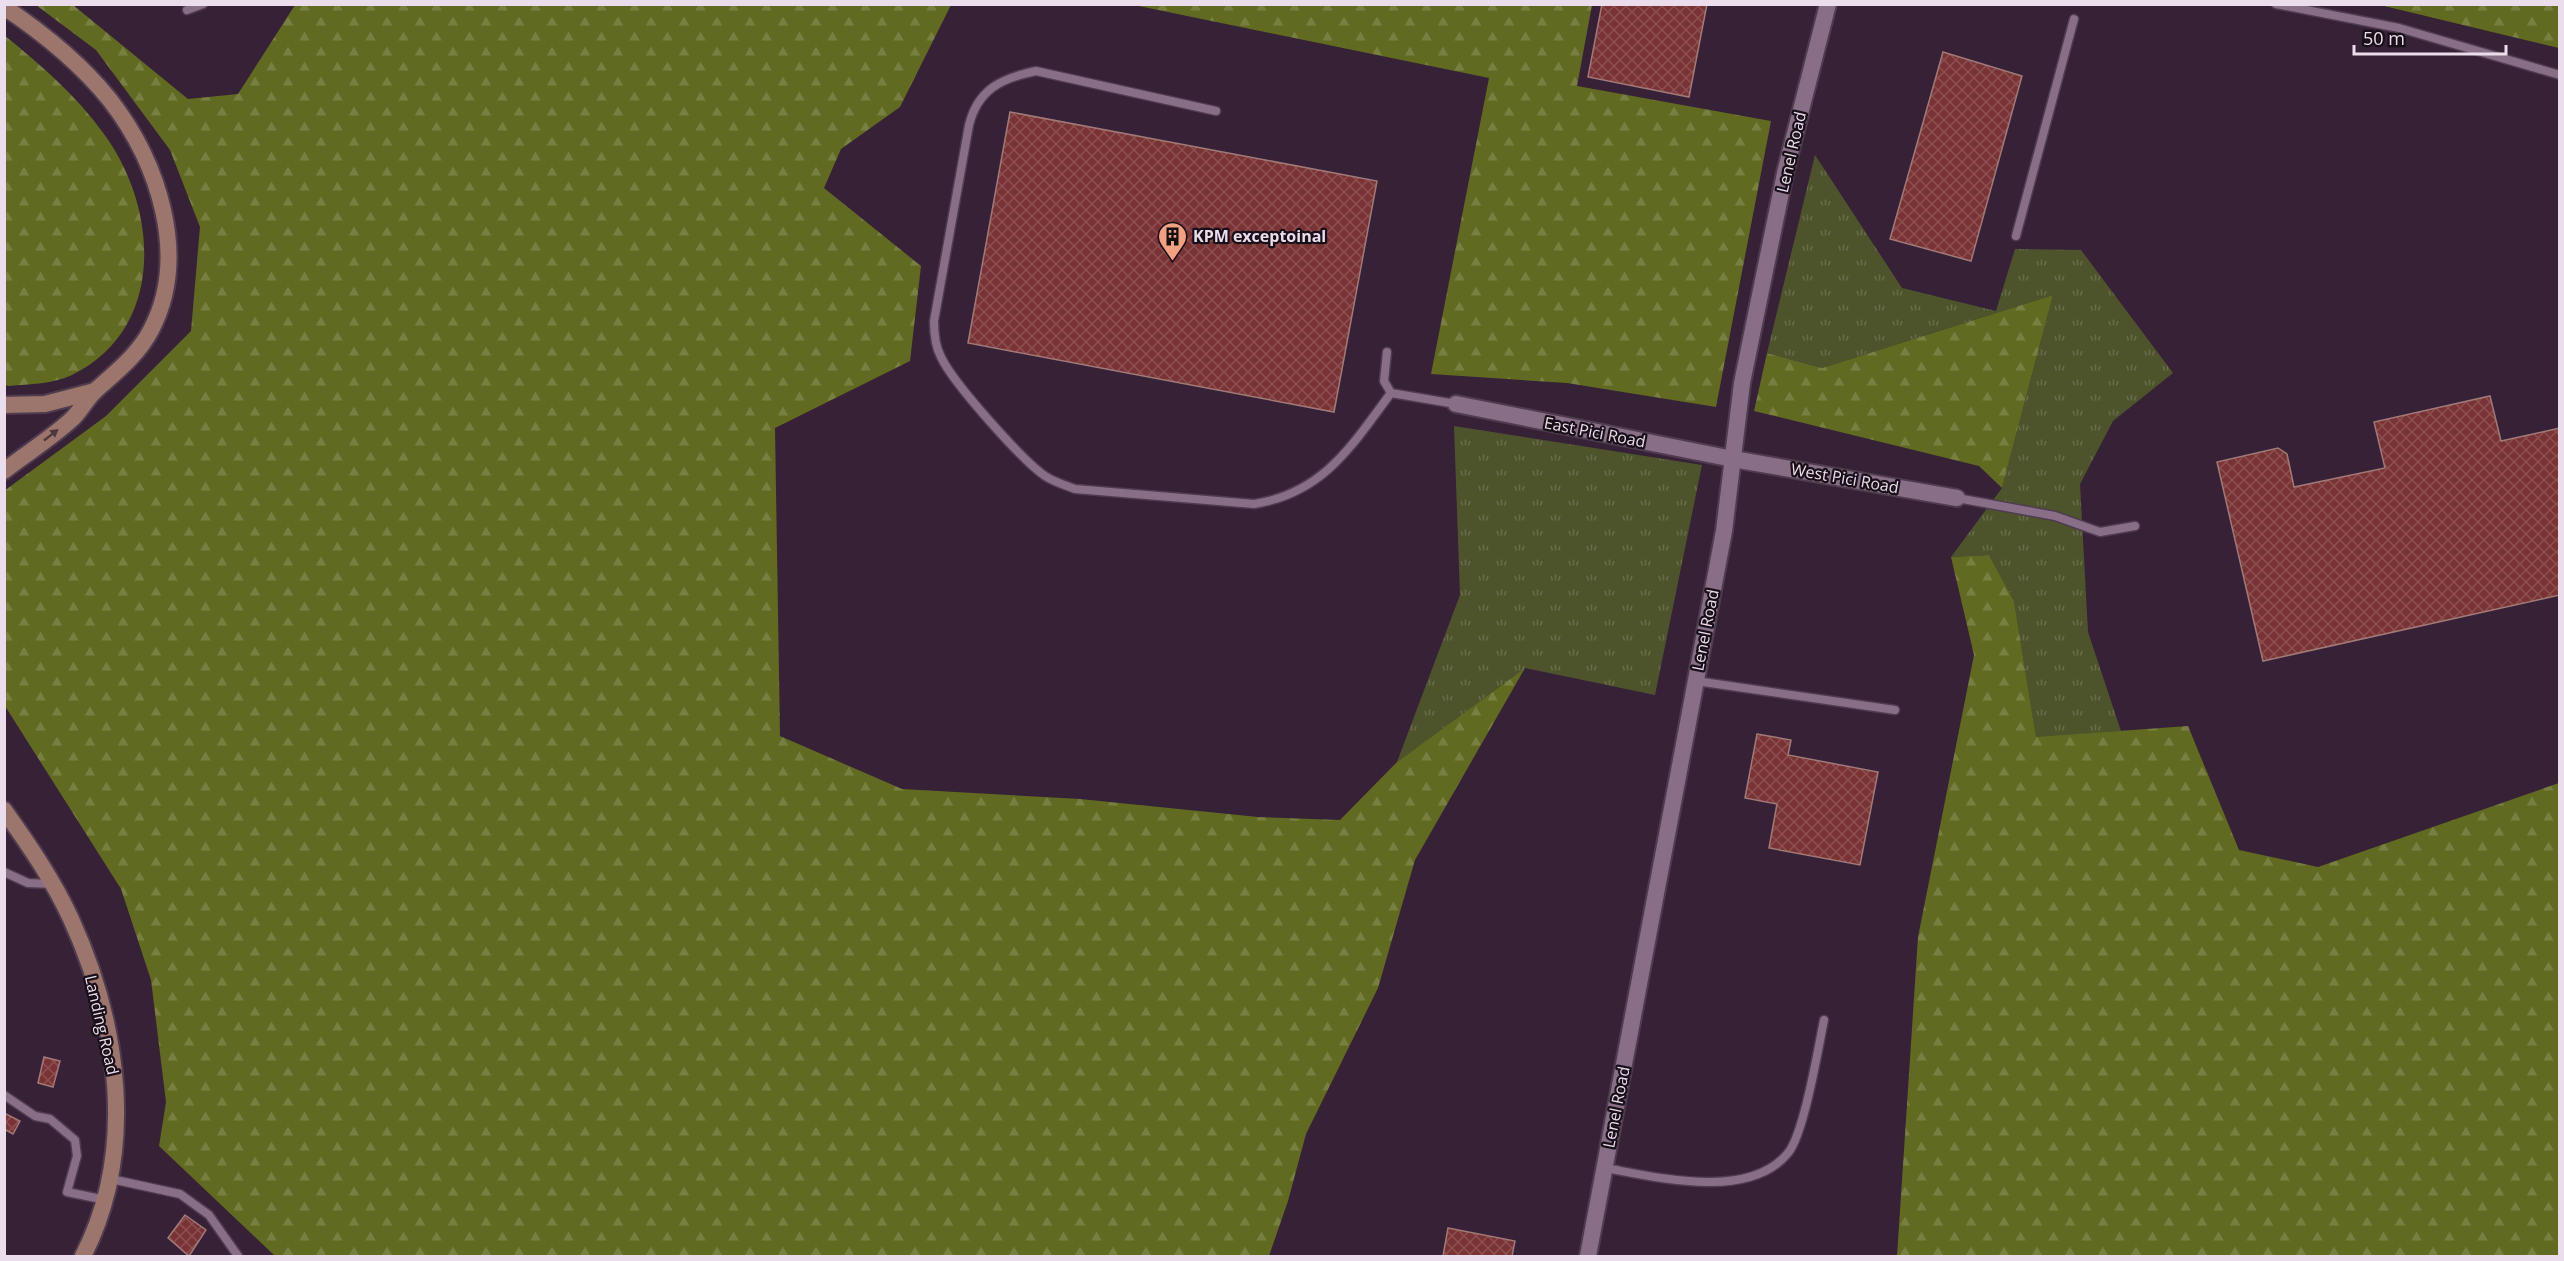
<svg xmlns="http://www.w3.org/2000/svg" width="2564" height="1261" font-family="'Open Sans',sans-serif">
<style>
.grass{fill:url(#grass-tufts)}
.forest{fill:url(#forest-firs)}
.building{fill:url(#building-cross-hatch);stroke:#a17a78;stroke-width:1.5}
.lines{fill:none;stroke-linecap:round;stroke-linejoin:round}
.service-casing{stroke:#4f3c4f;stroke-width:11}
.minor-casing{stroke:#4f3c4f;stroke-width:20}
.secondary-casing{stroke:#4f3c4f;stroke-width:20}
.service{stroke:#886e87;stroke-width:8}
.minor{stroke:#886e87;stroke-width:16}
.secondary{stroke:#9c766c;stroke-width:16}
.oneway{fill:#4d383a}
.labels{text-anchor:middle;stroke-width:4.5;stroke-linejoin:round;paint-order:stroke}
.street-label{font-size:16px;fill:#ecddec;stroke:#180f18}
.poi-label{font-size:16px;font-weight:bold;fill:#ecddec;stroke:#180f18;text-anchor:start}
</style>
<defs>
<pattern id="grass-tufts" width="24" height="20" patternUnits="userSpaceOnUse" patternTransform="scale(1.5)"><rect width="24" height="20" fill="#4d542c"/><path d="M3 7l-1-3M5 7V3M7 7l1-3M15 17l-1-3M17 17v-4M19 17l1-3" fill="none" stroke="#676c4b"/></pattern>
<pattern id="forest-firs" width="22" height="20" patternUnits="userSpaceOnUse" patternTransform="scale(1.5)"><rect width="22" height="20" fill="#606a20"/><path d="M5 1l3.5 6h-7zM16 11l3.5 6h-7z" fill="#777f41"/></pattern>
<pattern id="building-cross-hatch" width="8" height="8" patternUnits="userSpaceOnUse" patternTransform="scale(1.5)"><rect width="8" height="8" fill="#793334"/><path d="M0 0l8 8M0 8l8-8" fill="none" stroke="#8c5052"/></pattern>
</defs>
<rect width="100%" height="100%" fill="#372137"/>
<!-- grass -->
<g class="grass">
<path d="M1815,155L1902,288L1996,311L2015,249L2081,250L2173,373L2113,421L2080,484L2088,632L2121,731L2036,738L2014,601L1989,555L1951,557L2002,488L2053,295L1822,368L1767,353Z"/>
<path d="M1454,426L1702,465L1655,695L1525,668L1397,762L1460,595Z"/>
</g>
<!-- forest -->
<g class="forest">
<path d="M36,5H73L188,99L238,94L295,5H951L900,107L841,149L824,188L921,266L910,361L775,428L780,736L902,789L1080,799L1258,817L1340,820L1397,762L1525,668L1415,860L1378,988L1306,1134L1288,1201L1269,1256H275L159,1146L166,1102L151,980L121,889L5,706L4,491L106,416L191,331L200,227L170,150L96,50Z"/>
<path d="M1134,5H1592L1577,86L1771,121L1716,407L1567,383L1431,374L1489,78Z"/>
<path d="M2380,5H2559V48Z"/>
<path d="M4,35C41,65 76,95 104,134C159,209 166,329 72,375C53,384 30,384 9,386L4,385Z"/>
<path d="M2053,295L2002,488L1979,466L1754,411L1767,353L1822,368Z"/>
<path d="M1989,555L2014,601L2036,737L2188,726L2239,850L2318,867L2559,783V1256H1897L1918,937L1974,655L1951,557Z"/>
</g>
<!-- building -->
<g class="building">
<path d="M1602,4H1707L1689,97L1588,77Z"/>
<path d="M1943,52L2022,76L1971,261L1890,239Z"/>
<path d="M1010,112L1377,181L1334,412L968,343Z"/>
<path d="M2490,396L2501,441L2560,428V595L2263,661L2217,462L2278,448L2287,454L2294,487L2385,468L2374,422Z"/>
<path d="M1757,734L1791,740L1788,755L1878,772L1860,865L1769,848L1777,804L1745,798Z"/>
<path d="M44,1057L60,1061L53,1087L38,1083Z"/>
<path d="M4,1113L20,1121L13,1134L4,1129Z"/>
<path d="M185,1215L206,1230L189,1256L168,1238Z"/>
<path d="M1448,1228L1515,1241L1512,1256H1443Z"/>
</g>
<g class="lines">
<defs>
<g id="service">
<path d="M2276,4L2399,28L2560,75"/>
<path d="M187,10L203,4"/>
<path d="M1216,111L1036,71C1002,78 978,89 969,125L934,321C934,334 935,346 941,357C953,383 1022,460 1045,476C1054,482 1065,485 1075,489L1254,504C1324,493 1352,445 1391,393L1456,404"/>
<path d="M2016,236L2074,19"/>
<path d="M1387,352L1384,381L1391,393"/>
<path d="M1957,498L2055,516L2100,532L2135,526"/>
<path d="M1696,681L1895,710"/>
<path d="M4,872L28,883L53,884"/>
<path d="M4,1095L35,1116L50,1119L75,1140L77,1156L67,1192L106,1200"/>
<path d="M1605,1168C1656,1177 1749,1201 1788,1153C1804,1134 1818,1049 1824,1020"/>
<path d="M111,1179L180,1194L209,1215L238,1256"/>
</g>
<g id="minor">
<path d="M1456,404L1733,459L1957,498"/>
<path d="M1588,1256L1724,531L1742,383L1785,173L1828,4"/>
</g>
<g id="secondary">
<path d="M4,7C43,33 81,64 110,100C158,162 190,256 151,330C138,355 117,371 96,390C87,398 82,409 73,418C53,437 27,453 4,471"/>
<path d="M4,405L45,404L95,391"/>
<path d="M4,810C29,845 53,880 71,919C119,1024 137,1151 83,1256"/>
</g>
</defs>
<!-- service casing -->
<use href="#service" class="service-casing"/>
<!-- minor casing -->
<use href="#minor" class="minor-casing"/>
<!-- secondary casing -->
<use href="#secondary" class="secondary-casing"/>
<!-- service -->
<use href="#service" class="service"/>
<!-- minor -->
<use href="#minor" class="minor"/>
<!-- secondary -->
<use href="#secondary" class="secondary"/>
</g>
<!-- one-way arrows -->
<defs><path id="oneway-solid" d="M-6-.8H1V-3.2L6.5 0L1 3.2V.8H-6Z" transform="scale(1.5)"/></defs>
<use class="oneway" href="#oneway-solid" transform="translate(51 435) rotate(-38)"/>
<!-- icons -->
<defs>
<symbol id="building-pin" viewBox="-11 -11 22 30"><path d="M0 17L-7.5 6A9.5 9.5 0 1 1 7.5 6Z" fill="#f2a081" stroke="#180f18"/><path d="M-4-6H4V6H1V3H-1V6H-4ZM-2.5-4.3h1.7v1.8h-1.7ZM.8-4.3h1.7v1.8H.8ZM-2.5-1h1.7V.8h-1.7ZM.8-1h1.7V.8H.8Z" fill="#111"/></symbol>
</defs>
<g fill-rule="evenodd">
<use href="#building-pin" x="1156" y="220" width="33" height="45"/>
</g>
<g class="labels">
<!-- street labels -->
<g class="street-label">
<text transform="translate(1791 152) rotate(-77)" y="6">Lenel Road</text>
<text transform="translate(1595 432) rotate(11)" y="6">East Pici Road</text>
<text transform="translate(1845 478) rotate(10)" y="6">West Pici Road</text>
<text transform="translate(1705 630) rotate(-79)" y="6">Lenel Road</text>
<text transform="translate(102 1025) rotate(77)" y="6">Landing Road</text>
<text transform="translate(1616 1107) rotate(-79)" y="6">Lenel Road</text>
</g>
<!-- poi labels -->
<g class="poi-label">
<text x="1193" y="242">KPM exceptoinal</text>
</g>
</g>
<!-- border -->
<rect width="2564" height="1261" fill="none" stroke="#ecddec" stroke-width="12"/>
<!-- scale -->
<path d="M2354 45v9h152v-9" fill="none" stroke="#ecddec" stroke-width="3"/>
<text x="2363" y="45" font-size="18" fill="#ecddec" stroke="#180f18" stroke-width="4.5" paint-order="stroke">50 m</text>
</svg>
